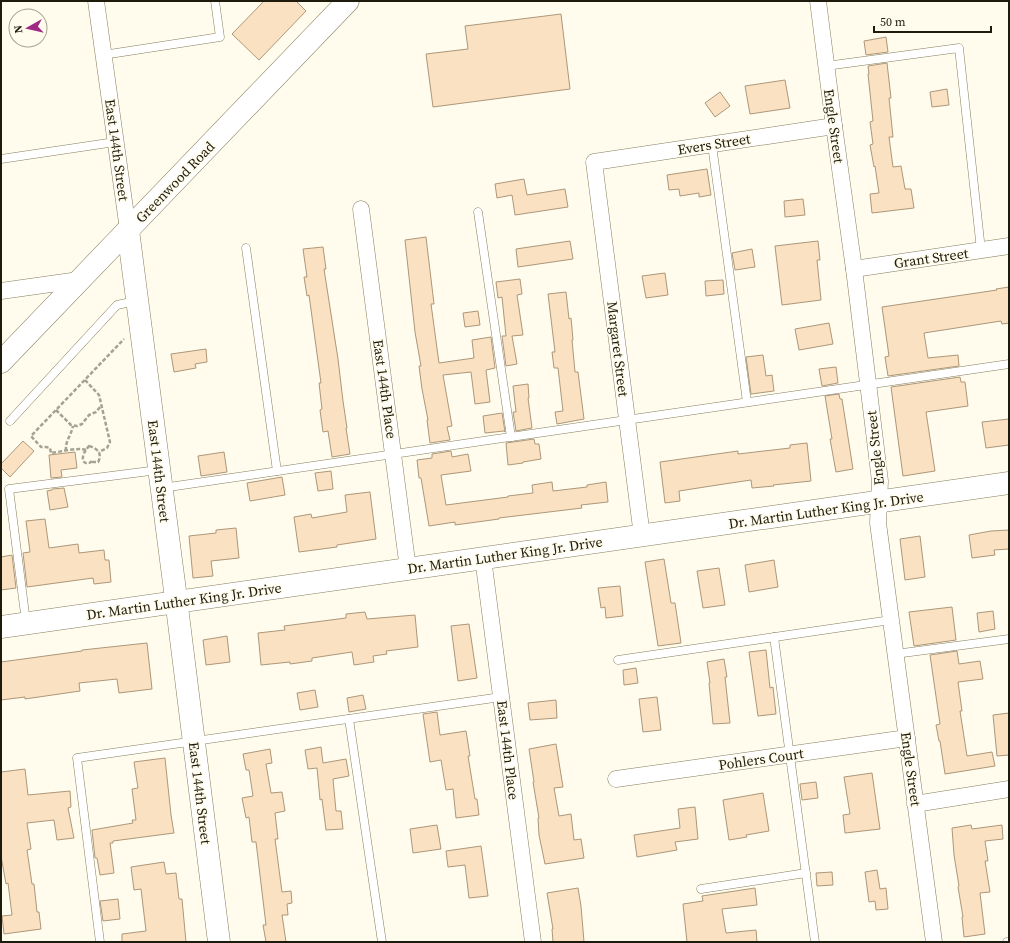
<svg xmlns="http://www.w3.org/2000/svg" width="1010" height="943" font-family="'Source Serif 4',serif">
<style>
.building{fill:#f9e1c2;stroke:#ad977a}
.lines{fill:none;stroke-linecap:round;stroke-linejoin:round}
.lane-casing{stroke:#867e5d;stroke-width:9}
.street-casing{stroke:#867e5d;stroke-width:17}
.secondary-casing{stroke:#867e5d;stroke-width:23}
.path{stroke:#a5a293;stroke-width:2.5;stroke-dasharray:4 2;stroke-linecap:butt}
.lane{stroke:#fff;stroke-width:8}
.street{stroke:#fff;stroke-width:16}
.secondary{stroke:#fff;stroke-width:22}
.labels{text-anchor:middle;stroke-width:3.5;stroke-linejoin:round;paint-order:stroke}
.street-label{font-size:14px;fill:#1e1b0d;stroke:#fffced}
</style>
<rect width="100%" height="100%" fill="#fffced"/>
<!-- building -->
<g class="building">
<path d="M264,1H296L306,11L259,60L232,34Z"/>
<path d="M561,14L570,89L433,107L426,54L468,49L465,26Z"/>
<path d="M886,37L888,52L866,55L864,41Z"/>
<path d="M887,63L891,98H889L893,137H889L893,167L901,166L905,189H911L914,208L872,213L870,194L879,193L875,166L874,167L870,145L873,144L870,122L873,121L868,74H869L868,66Z"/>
<path d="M785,80L790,108L750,114L745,86Z"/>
<path d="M947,89L949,105L932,107L930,92Z"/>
<path d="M720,92L730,106L715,117L705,103Z"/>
<path d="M707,169L711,195L699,197V193L680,196L679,189L669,190L667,175Z"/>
<path d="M524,179L527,195L565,189L568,207L515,215L512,195L497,198L495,184Z"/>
<path d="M803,199L805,215L785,217L784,201Z"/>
<path d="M426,237L434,304H431L439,363L474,358L472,340L491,337L495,368L486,370L490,402L475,404L471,372L443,375L452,426L447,427L450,440L430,443L427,420H428L422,389L419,366H421L415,332L405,240Z"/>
<path d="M570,241L573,259L518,267L516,249Z"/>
<path d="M818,241L820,260H817L821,300L782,305L775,246Z"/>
<path d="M323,247L326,269H324L338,359L343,401L347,428H346L350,454L332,457L328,431L323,432L320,410L322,409L319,383H321L309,295L307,296L304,277H307L303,249Z"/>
<path d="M752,249L755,267L735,270L732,253Z"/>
<path d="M665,273L668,295L646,298L642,276Z"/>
<path d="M520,279L522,294L517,295L523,335L512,336L517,364L506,366L502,336H506L502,297L498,298L496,282Z"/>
<path d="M723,280L724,294L706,296L705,281Z"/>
<path d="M1009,287V323L1002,324L1001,321L924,333L928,358L958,355L959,366L888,376L885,357L889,356L882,307L997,290L996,289Z"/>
<path d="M566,292L569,319L571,318L573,340H572L575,372H578L584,419L557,424L555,412L563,411L558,368H554L552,352H555L548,294Z"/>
<path d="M478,311L480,325L465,327L463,313Z"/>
<path d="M829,323L833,344L799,350L795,329Z"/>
<path d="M206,349L207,362L195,364L196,368L174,372L171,354Z"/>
<path d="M763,355L766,376L772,375L774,391L751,394L746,357Z"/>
<path d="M836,367L838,383L822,386L819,369Z"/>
<path d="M960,377L961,382H965L968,406L926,412L935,471L903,476L891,387Z"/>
<path d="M528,384L529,398H528L532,428L516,431L513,412H516L513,386Z"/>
<path d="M839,394L840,399H842L853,469L836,472L830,439H832L825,396Z"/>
<path d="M502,413L505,432L504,431L485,433L483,416Z"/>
<path d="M1009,419V445L986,448L982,422Z"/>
<path d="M534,439L535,444H539L541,459L523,462V463L508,465L506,443Z"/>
<path d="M23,441L34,451L10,477L1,468V464Z"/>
<path d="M807,443L811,481L773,485L774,486L752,488L751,480L724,484L679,491L680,501L665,503L660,462L738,451V454L790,448V445Z"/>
<path d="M451,451L452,457L468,454L471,471L441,475L446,505L508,497V496L533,493L532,485L552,482L553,491L587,487V485L606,482L608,502L581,505L582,508L499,518V519L455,525V522L429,526L421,478H419L417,460L432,458V454Z"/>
<path d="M75,452L77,468L61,470L62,477L51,478L49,455Z"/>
<path d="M224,452L227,472L201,476L198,456Z"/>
<path d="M331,471L333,489L318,491L315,473Z"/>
<path d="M282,477L285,495L250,501L247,483Z"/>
<path d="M64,488L68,507L50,510L47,491L52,490V489Z"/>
<path d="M370,492L376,539L337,545V547L299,552L294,517L311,514L312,518L347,512L345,495Z"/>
<path d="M45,519L49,548L78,544L79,553L104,550L105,560H109L111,582L94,584L93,578L27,587L23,553L30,552L26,521Z"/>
<path d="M236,528L239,558L211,561L213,576L193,578L189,536L216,533V530Z"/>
<path d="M1009,530V549L994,550L995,555L972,558L969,535L991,531Z"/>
<path d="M920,536L925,577L905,580L900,539Z"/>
<path d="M12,555L16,588L1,590V557Z"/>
<path d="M664,559L671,603H675L681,643L658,646L645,562Z"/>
<path d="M774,560L778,587L749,592L745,565Z"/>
<path d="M719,568L725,605L703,608L697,571Z"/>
<path d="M620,586L623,616L606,618L605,607L601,608L598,588Z"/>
<path d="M952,607L956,640L914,646L909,612Z"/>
<path d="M993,611L995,629L979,632L977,613Z"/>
<path d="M365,612L367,619L415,615L418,647L386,651L387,654L373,656L374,662L354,665L352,652L312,658V661L290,664V662L261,665L258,633L285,630L284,626L346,618V614Z"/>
<path d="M469,624L477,678L458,681L451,626Z"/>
<path d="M227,636L230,662L206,665L203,640Z"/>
<path d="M147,643L152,689L119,693L117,679L79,683L80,691L25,699V697L1,700V662L82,651V650Z"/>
<path d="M766,650L770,688L773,687L776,714L758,716L749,652Z"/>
<path d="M957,651L959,664L980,661L983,679L958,682L962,711H960L967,756L992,752L995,766L945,774L940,741H939L936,725L940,724L930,655Z"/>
<path d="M724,659L727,677H725L730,723L713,724L709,683H710L707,662Z"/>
<path d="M636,668L638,683L624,685L623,670Z"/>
<path d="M315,690L318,707L300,710L297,693Z"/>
<path d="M363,695L366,709L349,712L347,698Z"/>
<path d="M657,697L661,730L643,732L639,699Z"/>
<path d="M556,700L557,718L530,720L528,703Z"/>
<path d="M437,712L440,735L466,731L470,756H468L475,799H477L479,815L456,818L453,789L446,790L441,760L430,762L423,714Z"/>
<path d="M1009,713V755L997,756L993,715Z"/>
<path d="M556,744L563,787L554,788L559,816L571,814L574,840L581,839L584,858L545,864L539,835L538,818H539L533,782H534L529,749Z"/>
<path d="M321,747L323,763L346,759L349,776L333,779L336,811H341L343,829L326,830L322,799L320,800L317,768L308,769L305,750Z"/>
<path d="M270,749L272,763L266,764L271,793L282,792L285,811L275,813L278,839H275L282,892L291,891L292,903L287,904L288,915H282L286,942H266L263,925H266L256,842H252L249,817L246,818L242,798L253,796L249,770H246L243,754Z"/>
<path d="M165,758L171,815L174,833L113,841V843H110L114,873L100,875L97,858H95L92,830L133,823L132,820H136L132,789L138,788L134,762Z"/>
<path d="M25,769L28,795L70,791L71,807L68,808L74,838L57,840L54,820L27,823L31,849L27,850L32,884H34L37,912H39L41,929L4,934L2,916L12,915L8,883L6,884L1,856V772Z"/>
<path d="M872,773L880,829L845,833L843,815L850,814L844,777Z"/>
<path d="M816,782L818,798L802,800L800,784Z"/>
<path d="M763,793L769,831L746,835L747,837L729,840L723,800Z"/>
<path d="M695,807L698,839L675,842L677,850L637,857L634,835L680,828L678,809Z"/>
<path d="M437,825L441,849L413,853L410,829Z"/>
<path d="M971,825L972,829L1002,825L1003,839L985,841L988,861H985L990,892L980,893L985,934L964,937L962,917H963L958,887L959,886L954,855L952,828Z"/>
<path d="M481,846L488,896L469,898L465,865L448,867L446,851Z"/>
<path d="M164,862L166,874L176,873L179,899H182L186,942H122V934L146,931L141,889L134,890L131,867Z"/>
<path d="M877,870L880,889L886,888L888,909L876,910L875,901L869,902L865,872Z"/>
<path d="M832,872L833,885L817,886L816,873Z"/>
<path d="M578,888L581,906L584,942H553L552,929H553L547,893Z"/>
<path d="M755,888L757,905L722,909L726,933L756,930L757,942H687L683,904L703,901L702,896Z"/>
<path d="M118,899L120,919L103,921L100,901Z"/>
</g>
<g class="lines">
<defs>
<g id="lane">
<path d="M103,55L220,37L215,1"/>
<path d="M826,66L959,48L981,250"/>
<path d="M712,145L747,402"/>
<path d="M1,159L115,142"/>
<path d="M478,212L511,437"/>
<path d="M246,248L277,471"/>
<path d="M10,421L117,305L136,301"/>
<path d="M162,488L1009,364"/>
<path d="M26,622L9,489L158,470"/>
<path d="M774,637L815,942"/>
<path d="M895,654L1009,639"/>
<path d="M618,660L891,620"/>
<path d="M349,719L382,942"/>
<path d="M701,889L806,873"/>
<path d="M100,942L77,758L501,697"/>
<path d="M1007,942H1009"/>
</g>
<g id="street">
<path d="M96,1L128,230"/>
<path d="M818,1L834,126L854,269L880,481L878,523L934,942"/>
<path d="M361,209L408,569"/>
<path d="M854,269L1009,246"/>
<path d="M1,291L79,280"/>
<path d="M642,536L594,162L834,126"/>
<path d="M483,558L533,942"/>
<path d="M616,779L907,738"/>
<path d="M915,804L1009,789"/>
</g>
<g id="secondary">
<path d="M128,230L174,583L219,942"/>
<path d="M1,362L348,1"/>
<path d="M1,627L1009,483"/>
</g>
</defs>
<!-- lane casing -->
<use href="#lane" class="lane-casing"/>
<!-- street casing -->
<use href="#street" class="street-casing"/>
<!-- secondary casing -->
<use href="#secondary" class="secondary-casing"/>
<!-- path -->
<g class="path">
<path d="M85,380L99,395L110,442L107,448L99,452"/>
<path d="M56,410L71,425L77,426L82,424L89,415L96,412L101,406"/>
<path d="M89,446C97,448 103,454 98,462H93L92,460L91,462C88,464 86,464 83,461C82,455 85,451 89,446Z"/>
<path d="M86,450C78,447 60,452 51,453L50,448L46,447H41L31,436L124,339"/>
<path d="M66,451C65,441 71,436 73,426"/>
</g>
<!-- lane -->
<use href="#lane" class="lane"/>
<!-- street -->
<use href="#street" class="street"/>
<!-- secondary -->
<use href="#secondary" class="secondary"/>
</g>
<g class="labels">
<!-- street labels -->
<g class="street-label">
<text transform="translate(834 126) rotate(82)" y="5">Engle Street</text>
<text transform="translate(714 144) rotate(-9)" y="5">Evers Street</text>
<text transform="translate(117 150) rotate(82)" y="5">East 144th Street</text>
<text transform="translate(175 182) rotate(-46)" y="5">Greenwood Road</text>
<text transform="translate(931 258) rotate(-8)" y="5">Grant Street</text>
<text transform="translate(618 349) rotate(83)" y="5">Margaret Street</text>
<text transform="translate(385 389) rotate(82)" y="5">East 144th Place</text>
<text transform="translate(875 448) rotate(-96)" y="5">Engle Street</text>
<text transform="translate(159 471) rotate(83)" y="5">East 144th Street</text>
<text transform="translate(826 510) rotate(-8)" y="5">Dr. Martin Luther King Jr. Drive</text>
<text transform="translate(505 555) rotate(-8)" y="5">Dr. Martin Luther King Jr. Drive</text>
<text transform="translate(184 601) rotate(-8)" y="5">Dr. Martin Luther King Jr. Drive</text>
<text transform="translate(508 750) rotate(83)" y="5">East 144th Place</text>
<text transform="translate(761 759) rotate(-8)" y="5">Pohlers Court</text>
<text transform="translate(911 769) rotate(82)" y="5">Engle Street</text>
<text transform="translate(200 793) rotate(83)" y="5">East 144th Street</text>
</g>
</g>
<!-- border -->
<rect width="1010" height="943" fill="none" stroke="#1e1b0d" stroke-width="4"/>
<!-- north arrow -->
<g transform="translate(28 28) rotate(262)"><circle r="19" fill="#fffced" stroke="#a5a293"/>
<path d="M0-3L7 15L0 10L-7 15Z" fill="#a02a83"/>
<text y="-6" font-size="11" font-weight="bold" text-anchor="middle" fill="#1e1b0d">N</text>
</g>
<!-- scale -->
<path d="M874 26v6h117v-6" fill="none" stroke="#1e1b0d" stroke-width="2"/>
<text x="880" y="26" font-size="12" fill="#1e1b0d" stroke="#fffced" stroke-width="3" paint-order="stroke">50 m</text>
</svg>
